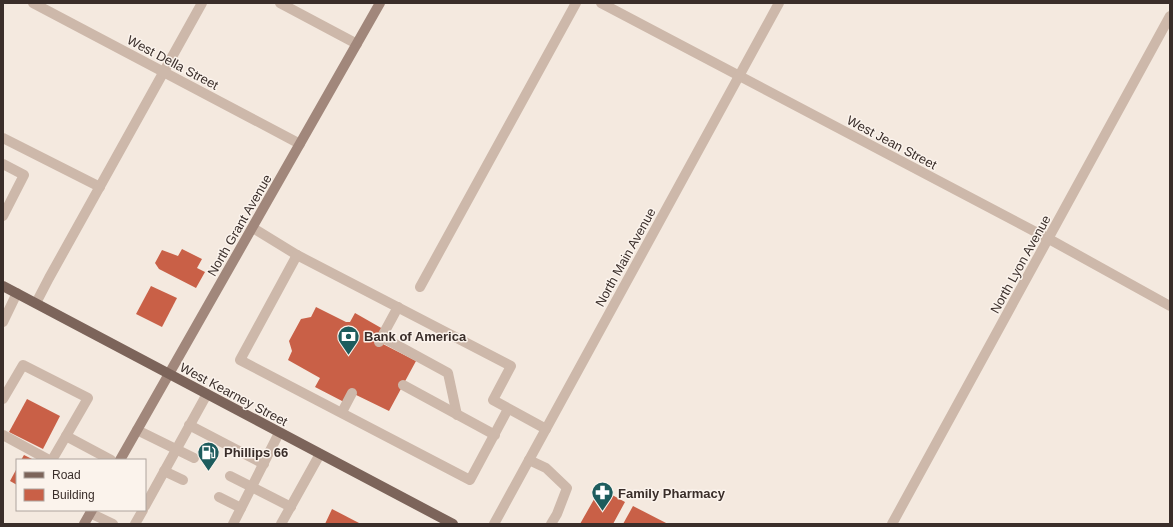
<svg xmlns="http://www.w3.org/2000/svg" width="1173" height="527" font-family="Helvetica,sans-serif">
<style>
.building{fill:#c96047}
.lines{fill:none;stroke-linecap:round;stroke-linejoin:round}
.service{stroke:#cdb8aa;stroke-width:10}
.minor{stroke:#cdb8aa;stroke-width:10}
.secondary{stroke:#a1877b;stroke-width:10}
.primary{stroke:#7c645a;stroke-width:10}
.labels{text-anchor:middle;stroke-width:3;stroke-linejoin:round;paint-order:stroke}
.street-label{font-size:13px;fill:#3a2e2a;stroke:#fbf3ec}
.poi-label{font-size:13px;font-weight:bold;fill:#3a2e2a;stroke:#fbf3ec;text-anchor:start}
</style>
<rect width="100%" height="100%" fill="#f4e9df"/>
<!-- building -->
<g class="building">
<path d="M182,249L202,259L197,268L205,272L196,288L159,269L155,263L162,250L178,256Z"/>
<path d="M151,286L177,298L162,327L136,314Z"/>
<path d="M316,307L346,322H350L355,313L383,329L379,342L416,361L389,411L350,392L344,402L315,387L320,378L288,360L292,351L289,341L301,319L311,317Z"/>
<path d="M27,399L60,416L43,449L9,432Z"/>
<path d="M24,455L34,460H21Z"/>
<path d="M17,468V485L10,481Z"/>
<path d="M603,490L625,502L613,524H580L597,494L600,496Z"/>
<path d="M633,506L668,524H623Z"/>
<path d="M332,509L361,524H325Z"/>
</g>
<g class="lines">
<!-- service -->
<g class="service">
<path d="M280,3L357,44"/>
<path d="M3,138L100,187"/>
<path d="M3,164L24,175L3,216"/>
<path d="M253,228L297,255L511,366L493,400L546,429"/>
<path d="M297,255L240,360L470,480L508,409"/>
<path d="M420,287L576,3"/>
<path d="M36,303L49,278L202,3"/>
<path d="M3,322L17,293"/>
<path d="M382,337L448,373L457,415"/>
<path d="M379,342L398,307"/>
<path d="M403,385L495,435"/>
<path d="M3,399L23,365L88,398L66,436L111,460"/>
<path d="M342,412L352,393"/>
<path d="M189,425L264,464"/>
<path d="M137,430L194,458"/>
<path d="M3,435L49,460"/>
<path d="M52,460L66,436"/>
<path d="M529,460L546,468L567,488L557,514L551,524"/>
<path d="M164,471L183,480"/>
<path d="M230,476L291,507"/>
<path d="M219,497L241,508"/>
<path d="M145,506L207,394"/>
<path d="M90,513L113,524"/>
<path d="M135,524L143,510"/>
<path d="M233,524L279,433"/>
</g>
<!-- minor -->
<g class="minor">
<path d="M33,3L300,144"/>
<path d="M601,3L1049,239L1170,306"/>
<path d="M281,524L320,454"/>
<path d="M494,524L779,3"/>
<path d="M892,524L1170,16"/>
</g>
<!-- secondary -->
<g class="secondary">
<path d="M120,460L380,3"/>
<path d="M84,524L92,510"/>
</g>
<!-- primary -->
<path class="primary" d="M3,286L453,524"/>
</g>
<!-- icons -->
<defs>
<symbol id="bank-pin" viewBox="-11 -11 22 30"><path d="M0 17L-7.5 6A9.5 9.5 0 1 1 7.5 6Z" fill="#1d5c5d" stroke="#fbf3ec"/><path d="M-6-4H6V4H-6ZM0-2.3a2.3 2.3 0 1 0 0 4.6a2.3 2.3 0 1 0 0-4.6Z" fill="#fff"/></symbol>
<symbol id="fuel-pin" viewBox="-11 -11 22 30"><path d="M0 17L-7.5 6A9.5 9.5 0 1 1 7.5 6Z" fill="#1d5c5d" stroke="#fbf3ec"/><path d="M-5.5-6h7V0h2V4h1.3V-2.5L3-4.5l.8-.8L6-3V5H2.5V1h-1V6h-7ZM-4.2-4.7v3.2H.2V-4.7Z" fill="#fff"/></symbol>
<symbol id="pharmacy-pin" viewBox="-11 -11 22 30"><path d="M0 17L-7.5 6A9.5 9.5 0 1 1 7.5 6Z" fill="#1d5c5d" stroke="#fbf3ec"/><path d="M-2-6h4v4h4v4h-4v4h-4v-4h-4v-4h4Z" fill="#fff"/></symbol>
</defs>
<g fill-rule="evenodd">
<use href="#bank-pin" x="336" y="324" width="25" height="34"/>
<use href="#fuel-pin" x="196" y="440" width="25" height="34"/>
<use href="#pharmacy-pin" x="590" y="480" width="25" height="34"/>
</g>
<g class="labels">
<!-- street labels -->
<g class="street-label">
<text transform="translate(173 62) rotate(28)" y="5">West Della Street</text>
<text transform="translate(892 142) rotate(28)" y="5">West Jean Street</text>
<text transform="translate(239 225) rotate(-60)" y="5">North Grant Avenue</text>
<text transform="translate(625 257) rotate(-61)" y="5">North Main Avenue</text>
<text transform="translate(1020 264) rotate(-61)" y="5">North Lyon Avenue</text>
<text transform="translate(234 394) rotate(28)" y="5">West Kearney Street</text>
</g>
<!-- poi labels -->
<g class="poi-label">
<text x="364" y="341">Bank of America</text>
<text x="224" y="457">Phillips 66</text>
<text x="618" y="498">Family Pharmacy</text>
</g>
</g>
<!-- border -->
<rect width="1173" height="527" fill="none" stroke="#3a2e2a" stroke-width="8"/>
<!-- legend -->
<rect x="16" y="459" width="130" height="52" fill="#fbf3ec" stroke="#aea49e"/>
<rect x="24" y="472" width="20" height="6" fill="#7c645a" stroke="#aea49e"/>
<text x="52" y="479" font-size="12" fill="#3a2e2a">Road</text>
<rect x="24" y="489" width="20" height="12" fill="#c96047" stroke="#aea49e"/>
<text x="52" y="499" font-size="12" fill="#3a2e2a">Building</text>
</svg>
